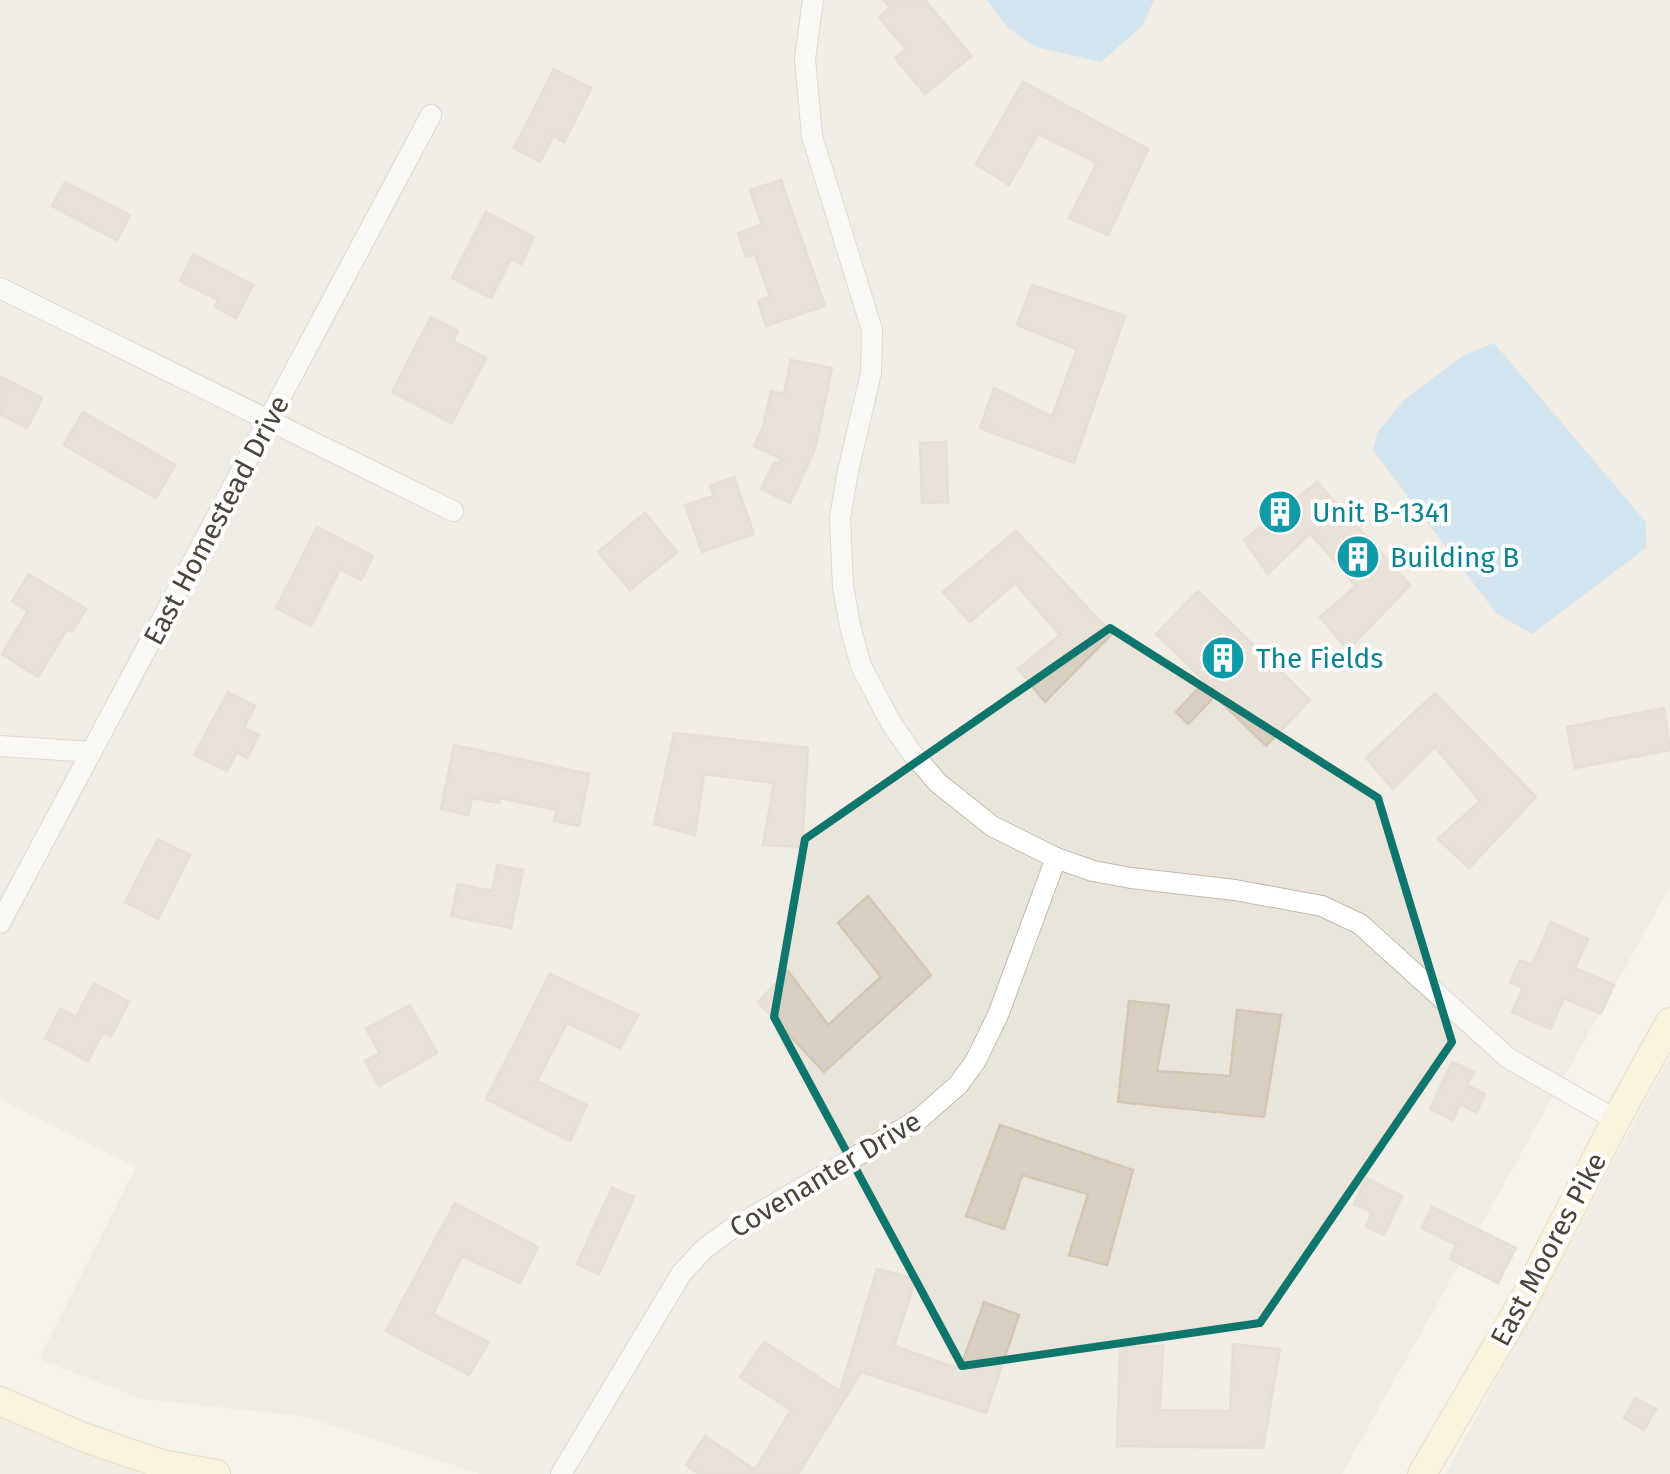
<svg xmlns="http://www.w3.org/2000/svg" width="1670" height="1474" font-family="'Fira Sans',sans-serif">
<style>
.residential{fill:#eae5da}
.water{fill:#a9d4f2}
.building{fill:#d8cfc1;stroke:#d3c7b4;stroke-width:2.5}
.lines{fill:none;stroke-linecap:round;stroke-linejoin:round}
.street-casing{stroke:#c2bbae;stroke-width:22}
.secondary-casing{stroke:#d6c79b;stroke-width:30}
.street{stroke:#fff;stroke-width:20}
.secondary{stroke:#fff3cd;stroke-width:28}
.marked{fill:none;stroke:#0f766e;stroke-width:8;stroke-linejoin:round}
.labels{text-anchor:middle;stroke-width:8;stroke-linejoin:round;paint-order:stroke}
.culture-label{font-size:28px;fill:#0d838f;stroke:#fff;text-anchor:start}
.street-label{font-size:28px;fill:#4b4439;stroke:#fff}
</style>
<rect width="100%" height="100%" fill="#f6f3ec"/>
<!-- residential -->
<g class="residential">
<path d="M0,0H1670V887L1342,1474H481L302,1416L142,1399L39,1359L136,1167L0,1099Z"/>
<path d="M1670,1056V1474H1446Z"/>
<path d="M0,1397L175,1474H0Z"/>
</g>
<!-- water -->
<g class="water">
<path d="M987,0H1154L1143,25L1101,62L1036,47L1007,27Z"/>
<path d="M1494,343L1645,521L1647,547L1532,634L1496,613L1373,450L1377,433L1405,399L1464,355Z"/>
</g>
<!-- building -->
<g class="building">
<path d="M884,0H925L971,56L925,94L895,58L906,49L879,17L890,8Z"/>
<path d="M554,69L591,88L564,142L553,136L540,162L514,148Z"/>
<path d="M1023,82L1148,149L1108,235L1069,218L1097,163L1038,134L1009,185L976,164Z"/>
<path d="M781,180L825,306L766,326L758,301L770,297L755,254L746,257L738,233L762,225L750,190Z"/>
<path d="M65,182L130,215L117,240L52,206Z"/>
<path d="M486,212L534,237L521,264L511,259L491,298L452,278Z"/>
<path d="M193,254L253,285L236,318L215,307L218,300L180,281Z"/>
<path d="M1032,285L1125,316L1074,463L980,428L994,388L1052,417L1077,349L1017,325Z"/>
<path d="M431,317L458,331L453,341L486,358L452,423L392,392Z"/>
<path d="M791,360L832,368L815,449L790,503L761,489L773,464L784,460L754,446L763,427L771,391L784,394Z"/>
<path d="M0,376L42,398L27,428L0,414Z"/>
<path d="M83,412L175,465L156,498L64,445Z"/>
<path d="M946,442L948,502L922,503L920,443Z"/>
<path d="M734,477L754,534L702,552L685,505L714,496L710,486Z"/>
<path d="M1317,482L1410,585L1348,650L1320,617L1356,586L1310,533L1268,574L1244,540L1273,517L1268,512L1281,500L1287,506Z"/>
<path d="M645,513L677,552L630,590L598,552Z"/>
<path d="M317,527L373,556L361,580L340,569L311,626L276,608Z"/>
<path d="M1016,531L1112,634L1045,702L1018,669L1060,635L1015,583L970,622L943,592Z"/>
<path d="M29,574L86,609L72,632L67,629L38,677L2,654L28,611L12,601Z"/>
<path d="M1198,591L1310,700L1266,746L1215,696L1188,724L1176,712L1205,681L1156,634Z"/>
<path d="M228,692L255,706L244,728L259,735L247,758L237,752L227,771L194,755Z"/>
<path d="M1435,693L1536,797L1469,868L1438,839L1480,801L1435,747L1393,789L1366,758Z"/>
<path d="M1664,708L1670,750L1575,768L1567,727Z"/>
<path d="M674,733L808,748L802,847L763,845L774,783L704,774L695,835L654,824Z"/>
<path d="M454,745L589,774L579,826L554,821L557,810L500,798L499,803L472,798L468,815L441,809Z"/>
<path d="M158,839L190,855L158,919L125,902Z"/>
<path d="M497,865L523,870L511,928L451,916L458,884L492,891Z"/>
<path d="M868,896L931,975L824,1072L758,1002L788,971L828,1025L881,977L838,923Z"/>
<path d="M1551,922L1588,939L1575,968L1614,985L1601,1014L1564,998L1550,1029L1512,1012L1523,988L1510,982L1520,960L1532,965Z"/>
<path d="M550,974L638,1015L620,1048L567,1023L537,1081L587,1105L570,1141L486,1099Z"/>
<path d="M94,983L129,1002L111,1036L103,1032L88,1061L45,1038L60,1009L76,1017Z"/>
<path d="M1129,1001L1169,1005L1157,1071L1230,1076L1237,1010L1281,1015L1264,1117L1118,1102Z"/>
<path d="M410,1005L437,1053L379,1086L365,1061L380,1053L366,1029Z"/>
<path d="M1452,1062L1474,1072L1467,1085L1485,1094L1476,1113L1460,1104L1453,1120L1430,1109Z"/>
<path d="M1000,1125L1133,1170L1107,1265L1069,1255L1088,1194L1022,1175L1004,1229L966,1216Z"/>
<path d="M1366,1178L1402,1196L1384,1235L1366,1226L1372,1212L1354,1204Z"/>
<path d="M612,1188L634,1197L599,1274L577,1264Z"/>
<path d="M455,1203L538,1247L520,1283L462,1256L433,1314L489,1342L469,1375L386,1331Z"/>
<path d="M1432,1207L1516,1248L1498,1283L1450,1259L1456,1245L1422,1228Z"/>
<path d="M877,1269L916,1279L894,1346L960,1369L984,1302L1019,1315L986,1413L861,1372L798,1474H699L686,1465L705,1436L755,1470L791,1410L740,1377L764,1342L840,1391Z"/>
<path d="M1233,1344L1280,1349L1263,1448L1117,1446L1120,1347L1163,1346L1160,1410L1230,1411Z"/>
<path d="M1635,1398L1656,1409L1644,1430L1624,1418Z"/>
</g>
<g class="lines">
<defs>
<g id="street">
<path d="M813,0L805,59L812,136L872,330L871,373L848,471L840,518L843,586L850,626L861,666L891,723L912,753L938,783L992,826L1056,858L1093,871L1131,878L1235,890L1322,906L1360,924L1508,1058L1616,1120"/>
<path d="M0,288L453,511"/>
<path d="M0,746L92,752"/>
<path d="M0,923L431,115"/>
<path d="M561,1474L681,1274L704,1249L730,1230L918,1120L958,1085L975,1062L998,1015L1056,858"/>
</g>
<g id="secondary">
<path d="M0,1401L83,1437L162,1464L216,1474"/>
<path d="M1422,1474L1525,1298L1616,1120L1670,1022"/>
</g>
</defs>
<!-- street casing -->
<use href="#street" class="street-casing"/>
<!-- secondary casing -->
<use href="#secondary" class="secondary-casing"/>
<!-- street -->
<use href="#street" class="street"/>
<!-- secondary -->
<use href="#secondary" class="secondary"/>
</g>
<!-- marked area -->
<path d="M0 0H1670V1474H0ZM1110,628L1378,798L1452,1042L1260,1323L962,1366L774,1017L805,839Z" fill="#f6f3ec" fill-opacity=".55" fill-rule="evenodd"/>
<path class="marked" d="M1110,628L1378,798L1452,1042L1260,1323L962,1366L774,1017L805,839Z"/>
<!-- icons -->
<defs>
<symbol id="building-disc" viewBox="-11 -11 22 22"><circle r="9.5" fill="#0f9aa8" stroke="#fff"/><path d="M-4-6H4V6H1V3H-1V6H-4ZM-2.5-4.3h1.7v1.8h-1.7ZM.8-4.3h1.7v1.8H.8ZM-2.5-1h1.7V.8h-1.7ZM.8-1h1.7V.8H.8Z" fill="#fff"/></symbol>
</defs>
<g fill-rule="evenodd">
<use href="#building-disc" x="1255" y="487" width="50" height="50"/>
<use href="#building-disc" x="1333" y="532" width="50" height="50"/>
<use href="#building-disc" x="1198" y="633" width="50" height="50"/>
</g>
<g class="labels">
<!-- culture labels -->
<g class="culture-label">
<text x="1312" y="522">Unit B-1341</text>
<text x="1390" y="567">Building B</text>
<text x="1256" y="668">The Fields</text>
</g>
<!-- street labels -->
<g class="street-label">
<text transform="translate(216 520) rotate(-62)" y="10">East Homestead Drive</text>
<text transform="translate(825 1174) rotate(-31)" y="10">Covenanter Drive</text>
<text transform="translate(1548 1249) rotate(-62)" y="10">East Moores Pike</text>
</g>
</g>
</svg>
